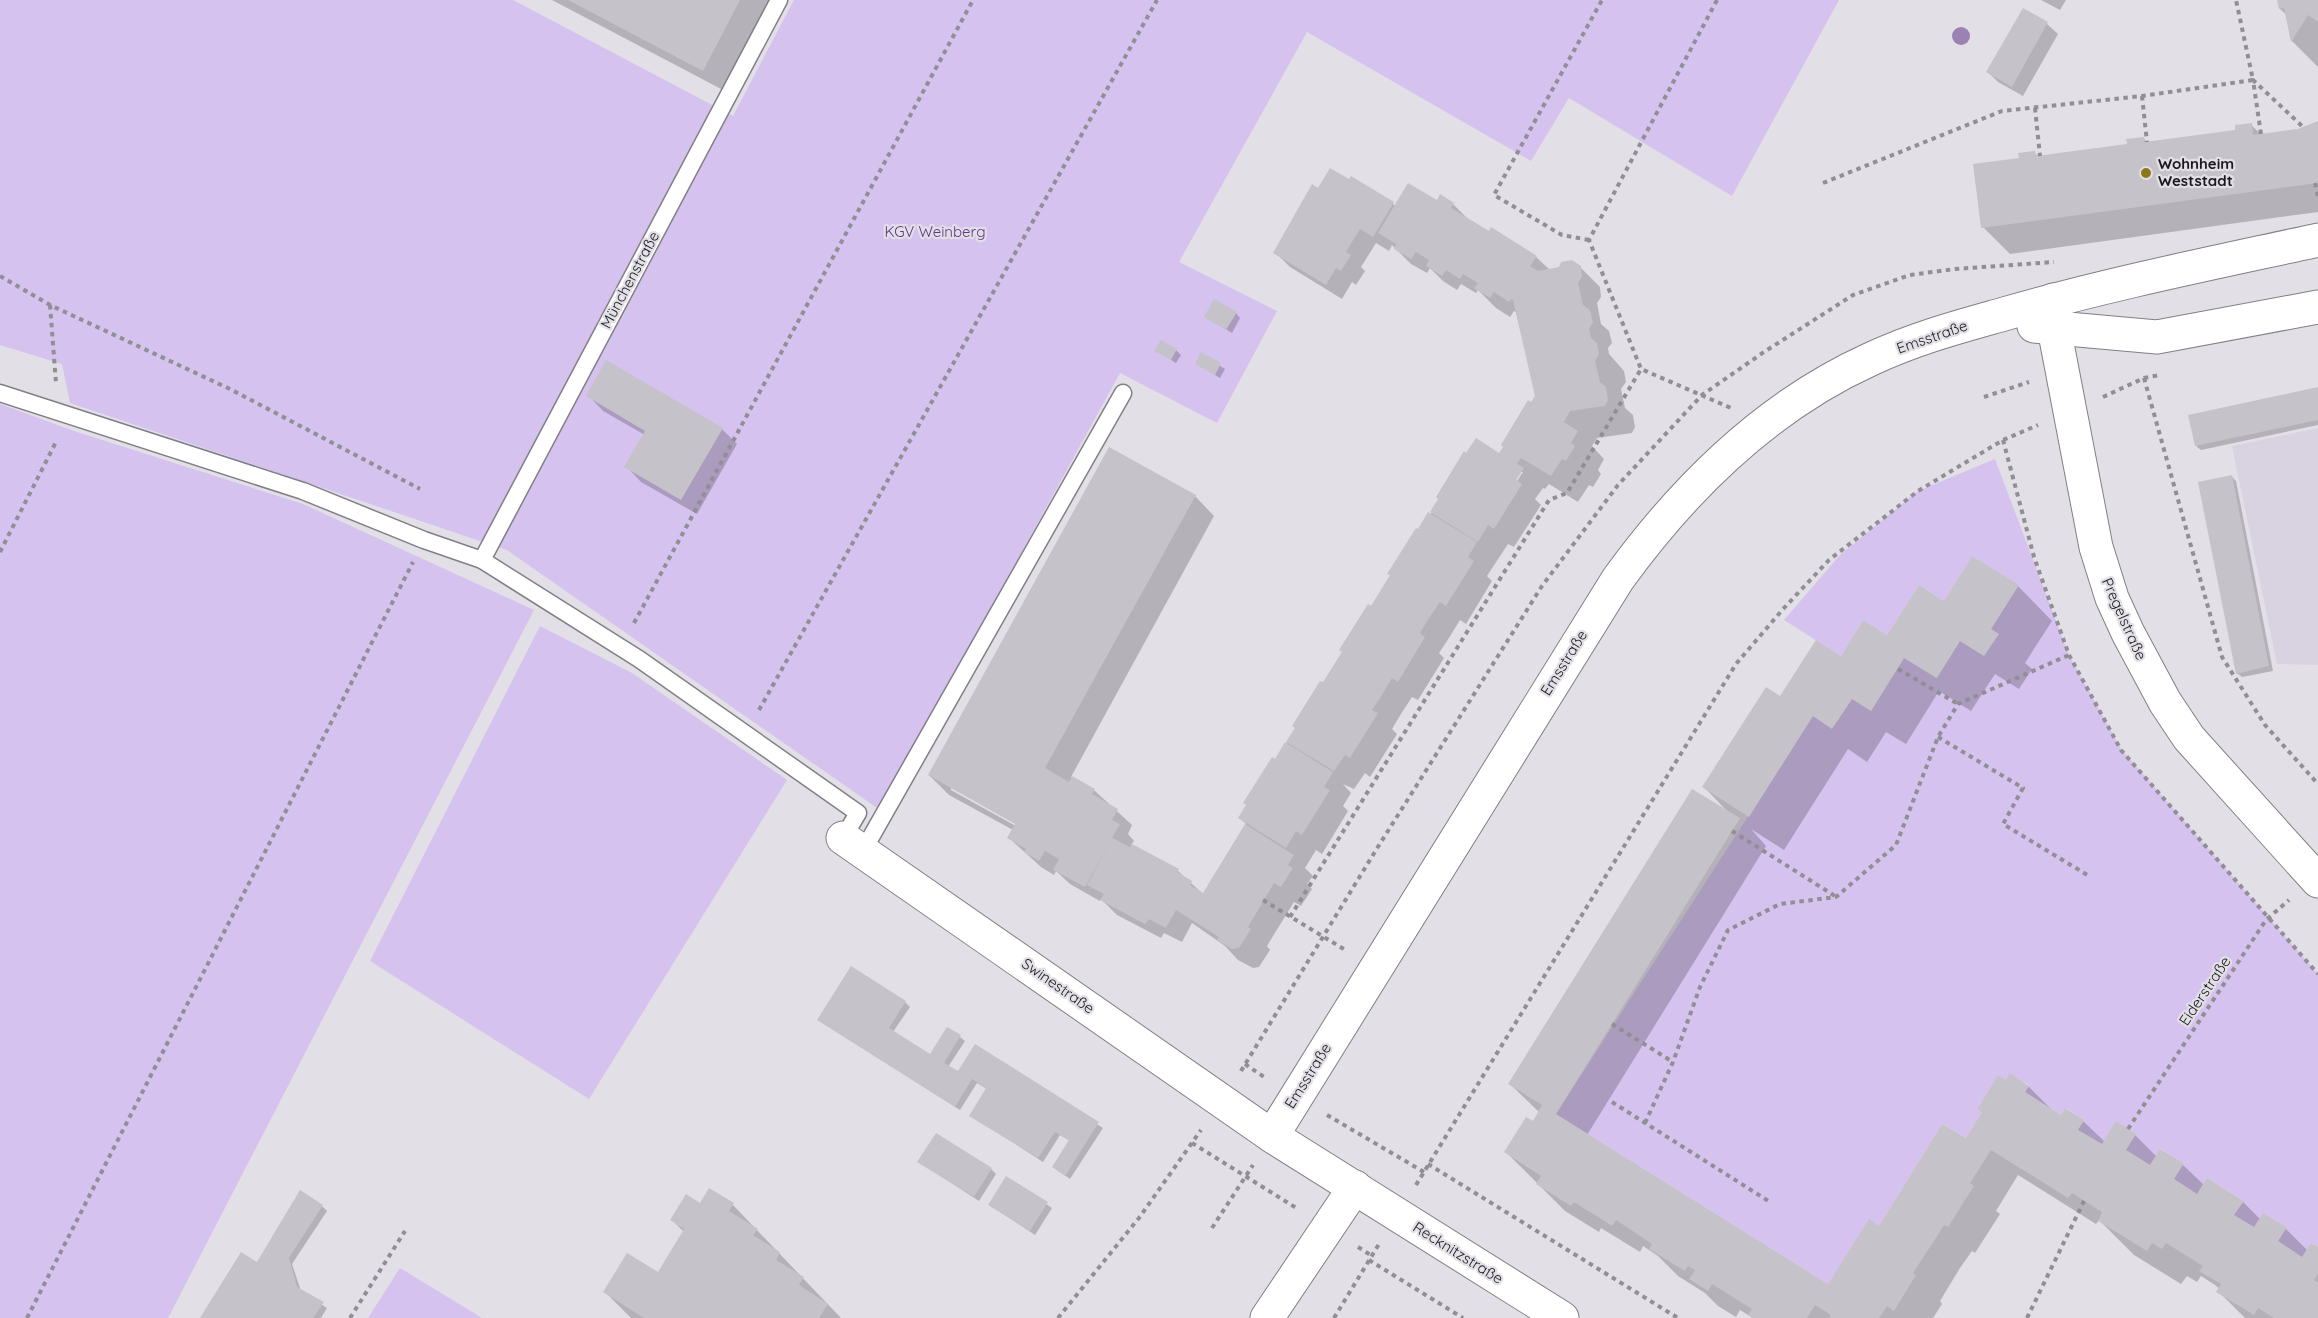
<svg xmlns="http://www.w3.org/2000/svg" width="2318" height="1318" font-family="Quicksand,sans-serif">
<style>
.built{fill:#d9d3e1}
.green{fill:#d5c2ef}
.shadow{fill:#0003;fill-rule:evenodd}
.building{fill:#c5c2c9}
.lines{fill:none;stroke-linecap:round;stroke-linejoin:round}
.lane-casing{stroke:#827f86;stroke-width:19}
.street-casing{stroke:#827f86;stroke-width:35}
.path{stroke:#918e94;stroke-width:4;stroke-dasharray:4.5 4.5;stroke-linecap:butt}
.lane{stroke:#fff;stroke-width:16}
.street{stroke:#fff;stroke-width:33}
.tree{fill:#9a83b2}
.poi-dot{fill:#8d771b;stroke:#e2dfe6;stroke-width:2}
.labels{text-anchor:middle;stroke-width:4.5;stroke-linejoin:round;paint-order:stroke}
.poi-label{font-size:15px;font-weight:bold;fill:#1a191c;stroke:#e2dfe6;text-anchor:start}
.park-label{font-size:15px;fill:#5f3787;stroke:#e2dfe6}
.street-label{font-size:15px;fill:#1a191c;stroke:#e2dfe6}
</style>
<rect width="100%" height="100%" fill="#e2dfe6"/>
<!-- built -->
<path class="built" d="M2318,428V665L2277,664L2232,446Z"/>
<!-- green -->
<g class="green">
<path d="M0,0H513L733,116L794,0H1839L1732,196L1569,98L1531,161L1307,32L1179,262L1277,311L1217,423L1120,373L880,810L507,550L70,403L62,364L0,345Z"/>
<path d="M0,404L74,431L303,504L534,610L168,1318H0Z"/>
<path d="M1995,459L2069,655L2121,749L2318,974V1247L2311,1243L2302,1257L2278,1241L2287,1227L2263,1213L2254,1227L2234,1215L2243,1200L2207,1178L2197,1194L2174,1179L2184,1163L2161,1149L2150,1165L2126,1150L2136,1134L2116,1122L2102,1144L2078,1130L2084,1120L2066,1108L2061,1115L2025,1092L2029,1085L2010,1074L2006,1080L1998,1075L1977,1109L1982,1112L1966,1138L1942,1124L1879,1226L1869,1220L1828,1284L1556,1114L1813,716L1832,728L1852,699L1871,711L1904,658L1936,678L1960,641L1984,656L1998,634L1991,629L2018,585L1972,556L1944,601L1919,585L1887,635L1863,620L1841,656L1784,620L1840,555L1918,491Z"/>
<path d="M540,626L632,673L787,780L589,1099L370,961Z"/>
<path d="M400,1268L482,1318H368Z"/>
</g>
<!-- shadow -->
<g class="shadow">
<path d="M552,0H770L723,90Z"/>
<path d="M2041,0H2066L2060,10Z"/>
<path d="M2278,0H2318V67L2292,41L2287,15L2280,9Z"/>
<path d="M2023,10L2047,24L2058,34L2023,96L1998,82L1988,72Z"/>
<path d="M2318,123V212L2010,254L1983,227L2020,160L2034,153L2039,157L2129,145L2143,138L2148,143L2237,131L2251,125L2262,135L2298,130Z"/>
<path d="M1351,178L1396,206L1438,202L1453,204L1468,219L1488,232L1492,230L1536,257L1550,270L1580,267L1600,287L1601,297L1597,303L1601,324L1609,331L1612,343L1608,348L1609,354L1624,371L1626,382L1621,389L1625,408L1633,415L1635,427L1632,433L1597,438L1592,446L1604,459L1598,470L1601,474L1593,487L1589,485L1578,502L1549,484L1545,489L1543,488L1535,499L1541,505L1514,547L1508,544L1487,576L1492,581L1466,624L1460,620L1449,638L1439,653L1444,658L1418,700L1412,697L1401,714L1392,729L1397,734L1370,777L1365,773L1354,789L1343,784L1351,793L1343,806L1348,811L1322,854L1316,850L1305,868L1313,876L1307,884L1312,889L1301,906L1294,902L1267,946L1270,950L1259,967L1253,968L1238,960L1225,946L1192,923L1182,942L1164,933L1161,938L1117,915L1101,899L1100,901L1070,884L1056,871L1054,875L1041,867L1009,838L1013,830L949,795L929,775L1195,496L1214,516L1071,777L1094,790L1132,825L1128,834L1134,841L1131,845L1178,871L1204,895L1246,824L1240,818L1440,499L1507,459L1537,396L1516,312L1514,311L1510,317L1496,308L1478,290L1476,293L1461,284L1457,290L1443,281L1430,268L1427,273L1411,264L1392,245L1389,251L1376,243L1361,267L1365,271L1356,285L1352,282L1342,299L1290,267L1275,252L1318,190L1349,181ZM1519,472H1523L1513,487ZM951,786L1022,826L1021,829L951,790Z"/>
<path d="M1236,313L1240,318L1232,333L1206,317Z"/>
<path d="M1156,350H1176L1181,355L1176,363Z"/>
<path d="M1202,355L1225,369L1220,378L1197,364Z"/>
<path d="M2318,389V425L2201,450L2196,446Z"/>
<path d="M588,395L722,429L737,444L697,514L641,482L626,466L645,435L603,411Z"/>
<path d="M2231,476L2236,481L2273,671L2242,677L2237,673Z"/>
<path d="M2018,586L2052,621L2025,663L2032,669L2019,689L1995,674L1971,711L1939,691L1906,744L1886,732L1867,762L1848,749L1784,850L1751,829L1766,846L1587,1135L1829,1286L1880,1228L1966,1140L1983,1113L1979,1109L2006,1082L2029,1087L2053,1111L2062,1117L2066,1110L2083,1121L2105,1142L2135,1135L2157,1157L2161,1151L2183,1165L2204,1185L2243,1202L2261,1220L2286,1229L2308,1251L2318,1249V1318H2245L2218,1291L2220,1289L2215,1285L2201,1276L2197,1282L2187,1276L2181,1284L2134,1255L2099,1220L2096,1224L2018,1175L1996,1211L2000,1214L1975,1253L1972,1251L1960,1268L1940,1301L1942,1304L1933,1318H1753L1740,1310L1736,1317L1718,1306L1705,1293L1678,1276L1658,1256L1643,1246L1640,1252L1601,1228L1599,1232L1565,1211L1506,1152L1533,1123L1540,1113L1510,1084L1727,811L1704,787L1780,698L1841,658L1887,637L1944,603Z"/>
<path d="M905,1002L910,1007L893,1032L931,1056L960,1037L965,1041L948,1067L958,1073L975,1046L1103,1128L1070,1179L1054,1167L1070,1141L1060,1135L1043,1162L971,1115L987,1089L977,1083L960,1110L819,1020Z"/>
<path d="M919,1162L991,1169L996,1174L979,1201Z"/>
<path d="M1006,1178L1052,1208L1035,1235L990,1205Z"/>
<path d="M709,1190L733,1205L841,1318H631L604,1291L659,1274L684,1232L672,1220L700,1205Z"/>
<path d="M322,1206L327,1211L292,1264L301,1291L327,1308L321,1318H202L258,1264Z"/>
</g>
<!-- building -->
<g class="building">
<path d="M568,0H740L703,71Z"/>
<path d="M2277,0H2318V22L2308,15L2291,42L2284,8L2279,9Z"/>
<path d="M2023,8L2048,22L2012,87L1986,72Z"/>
<path d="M2318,121V183L1981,228L1973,164L2019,158L2018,153L2035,151L2036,156L2127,144L2126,139L2144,137L2145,142L2235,130V125L2252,123L2253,135L2298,129Z"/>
<path d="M1330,168L1349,179L1351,176L1394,202L1373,237L1360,229L1346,252L1351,255L1341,271L1336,268L1326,285L1273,253L1312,184L1318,188Z"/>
<path d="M1408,183L1437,200L1440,194L1454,203L1451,208L1489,231L1491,227L1537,256L1530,266L1538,271L1559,267L1561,262L1572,260L1581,266L1582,277L1578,283L1583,305L1590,310L1593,323L1589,328L1591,338L1597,343L1599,354L1595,361L1600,382L1606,387L1608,400L1605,406L1570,411L1564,422L1578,431L1571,443L1575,446L1566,461L1562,459L1551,476L1521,458L1517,464L1524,468L1516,480L1522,484L1494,529L1488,525L1478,542L1430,512L1438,499L1436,497L1464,451L1466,453L1476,438L1499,453L1503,447L1501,445L1528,400L1531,402L1535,396L1513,300L1511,299L1509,302L1494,292L1490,298L1474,288L1478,283L1463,274L1460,279L1446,270L1442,276L1426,266L1429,260L1416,252L1411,259L1394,249L1396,244L1378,233Z"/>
<path d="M1214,299L1237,312L1226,330L1204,317Z"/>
<path d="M1161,340L1177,349L1171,360L1154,351Z"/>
<path d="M1201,352L1221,363L1215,375L1195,364Z"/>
<path d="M606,360L723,428L681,500L624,467L645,431L586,396Z"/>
<path d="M2318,387V420L2195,446L2188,415Z"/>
<path d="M1109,447L1196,495L1045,768L1069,782L1072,776L1095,789L1092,794L1118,809L1112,820L1120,824L1112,838L1130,847L1132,844L1179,869L1177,872L1192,881L1190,885L1203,893L1245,824L1294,855L1288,865L1293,868L1281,887L1274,883L1248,927L1251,929L1239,948L1232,949L1217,940L1219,937L1176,910L1166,928L1149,919L1145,924L1100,900L1104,894L1087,885L1111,841L1085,887L1053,870L1059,859L1045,851L1039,861L1024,852L1026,849L1007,838L1015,824L928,775Z"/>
<path d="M2232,475L2269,666L2236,674L2198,482Z"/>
<path d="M1428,512L1477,542L1468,557L1474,561L1446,606L1440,602L1429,618L1420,633L1425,637L1398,682L1392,678L1382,695L1372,710L1378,713L1350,758L1345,755L1334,771L1286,742L1295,728L1292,726L1320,681L1323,682L1342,652L1339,650L1368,604L1371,606L1390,575L1387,574L1416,528L1418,529Z"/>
<path d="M1972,556L2019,585L1991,629L1999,634L1984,656L1960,641L1937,678L1904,658L1871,711L1852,699L1832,729L1813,716L1749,817L1702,787L1766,687L1780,696L1816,640L1841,656L1863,620L1887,635L1919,585L1944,601Z"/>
<path d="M1285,742L1333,772L1324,787L1330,790L1302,835L1296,831L1286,848L1238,818L1246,805L1243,803L1272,757L1275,759Z"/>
<path d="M1692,789L1740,818L1556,1114L1828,1284L1869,1219L1879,1226L1942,1124L1966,1138L1982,1112L1977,1109L1998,1075L2006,1080L2010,1073L2029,1086L2025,1092L2061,1115L2065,1108L2084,1120L2078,1130L2102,1144L2116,1121L2136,1134L2126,1150L2150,1165L2160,1149L2184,1163L2174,1179L2197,1194L2207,1178L2244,1201L2234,1215L2254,1227L2263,1213L2287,1227L2278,1241L2302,1257L2311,1243L2318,1247V1274L2314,1280L2318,1283V1318H2274L2258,1308L2254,1315L2216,1292L2221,1284L2199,1271L2203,1266L2166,1243L2162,1249L2152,1243L2147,1251L2098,1221L2102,1212L2072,1193L2068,1198L1991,1150L1970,1183L1974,1186L1948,1227L1944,1225L1934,1241L1913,1273L1916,1275L1894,1311L1887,1306L1879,1318H1829L1831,1315L1815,1305L1807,1318H1752L1748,1315L1752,1309L1712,1284L1708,1291L1689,1279L1695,1270L1688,1266L1685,1271L1649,1249L1652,1244L1616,1220L1612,1226L1574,1202L1571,1206L1536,1184L1541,1176L1504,1152L1526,1117L1533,1121L1542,1105L1508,1084Z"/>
<path d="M851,966L906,1001L889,1028L930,1054L947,1027L961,1035L944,1063L958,1071L975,1044L1099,1122L1065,1176L1052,1167L1069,1140L1055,1132L1038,1158L969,1116L986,1088L972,1079L955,1107L817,1020Z"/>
<path d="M936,1133L992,1168L974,1197L917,1162Z"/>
<path d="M1006,1176L1048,1202L1030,1231L988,1205Z"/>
<path d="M709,1188L734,1203L729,1211L758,1229L753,1235L780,1252L776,1260L804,1277L799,1285L828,1304L819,1318H644L603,1292L627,1253L658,1272L684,1229L670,1220L686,1194L700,1203Z"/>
<path d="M300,1190L323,1205L289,1258L297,1287L324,1302L313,1318H200L241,1252L257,1262Z"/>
</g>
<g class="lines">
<defs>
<g id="lane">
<path d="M0,393L303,491L424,540L482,560L639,659L858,813L843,838"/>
<path d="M482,560L779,0"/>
<path d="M863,851L1123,393"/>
</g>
<g id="street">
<path d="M2053,300L2054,328L2096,547L2112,598L2128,633L2165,702L2189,738L2318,881"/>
<path d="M2034,326L2157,337L2318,307"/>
<path d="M843,838L1272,1136L1562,1318"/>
<path d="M1272,1136L1618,579C1684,488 1767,406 1871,359C1916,338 1958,327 2004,314C2108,284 2213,263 2318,240"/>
<path d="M1267,1318L1355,1187"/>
</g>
</defs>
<!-- lane casing -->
<use href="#lane" class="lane-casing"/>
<!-- street casing -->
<use href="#street" class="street-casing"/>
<!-- path -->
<g class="path">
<path d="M1717,0L1589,240L1641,369L1731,408"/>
<path d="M2142,96L2147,142"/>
<path d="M2035,108L2040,156"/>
<path d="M2261,134L2253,80L2303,127"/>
<path d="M1823,183L2002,111L2142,96L2253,80L2236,0"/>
<path d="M2315,183L2318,196"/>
<path d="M1589,240L1562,235L1494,195L1602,0"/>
<path d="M0,276L50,305L230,389L420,489"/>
<path d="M50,305L56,383"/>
<path d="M2144,378L2222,657L2265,725L2318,784"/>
<path d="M1984,397L2029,382"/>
<path d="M2103,397L2144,378L2160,375"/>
<path d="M2003,440L2034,557L2069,655L2121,750L2318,974"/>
<path d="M0,552L57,440"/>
<path d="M634,623L973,0"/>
<path d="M1898,669L1958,704"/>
<path d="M759,710L1157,0"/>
<path d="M1938,737L2023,788L2003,824L2089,876"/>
<path d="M1732,831L1835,896"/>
<path d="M1263,900L1347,951"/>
<path d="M1290,917L1549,500L1567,493L1641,369"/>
<path d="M1612,1024L1673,1062"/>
<path d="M1245,1064L1267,1079"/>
<path d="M1241,1071L1376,850L1542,586L1618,485L1702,395L1764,352L1853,295L1910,275L1955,269L2054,262"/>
<path d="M1612,1102L1770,1202"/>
<path d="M1327,1115L1424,1172"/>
<path d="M1645,1123L1673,1062L1700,987L1728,930L1780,904L1836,897L1896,845L1938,737L1958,704L2069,655"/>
<path d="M2128,1129L2266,920L2289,900"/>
<path d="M1192,1143L1298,1209"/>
<path d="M1428,1164L1678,1318"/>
<path d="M1416,1185L1736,664L1784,608L1829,560L1918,491L2003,440L2038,425"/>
<path d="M1212,1228L1253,1165"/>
<path d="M1358,1247L1372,1256"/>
<path d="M1369,1260L1463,1318"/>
<path d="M27,1318L413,562"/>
<path d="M350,1318L405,1231"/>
<path d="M1058,1318L1139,1218L1201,1130"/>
<path d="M1334,1318L1379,1244"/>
<path d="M2027,1318L2084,1201"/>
</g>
<!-- lane -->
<use href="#lane" class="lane"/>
<!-- street -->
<use href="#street" class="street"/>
</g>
<!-- trees -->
<circle class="tree" cx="1961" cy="36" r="9"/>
<!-- markers -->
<circle class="poi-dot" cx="2146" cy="173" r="6"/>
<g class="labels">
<!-- poi labels -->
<g class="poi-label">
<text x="2158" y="169">Wohnheim<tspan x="2158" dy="17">Weststadt</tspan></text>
</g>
<!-- park labels -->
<g class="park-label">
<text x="935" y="237">KGV Weinberg</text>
</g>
<!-- street labels -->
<g class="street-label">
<text transform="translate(630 280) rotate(-62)" y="5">Münchenstraße</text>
<text transform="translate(1932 337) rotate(-19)" y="5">Emsstraße</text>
<text transform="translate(2124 619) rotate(66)" y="5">Pregelstraße</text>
<text transform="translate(1564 663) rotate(-58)" y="5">Emsstraße</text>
<text transform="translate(1058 986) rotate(35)" y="5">Swinestraße</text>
<text transform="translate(2205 991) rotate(-56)" y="5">Eiderstraße</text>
<text transform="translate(1308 1076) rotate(-58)" y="5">Emsstraße</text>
<text transform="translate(1458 1253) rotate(32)" y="5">Recknitzstraße</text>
</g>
</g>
</svg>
